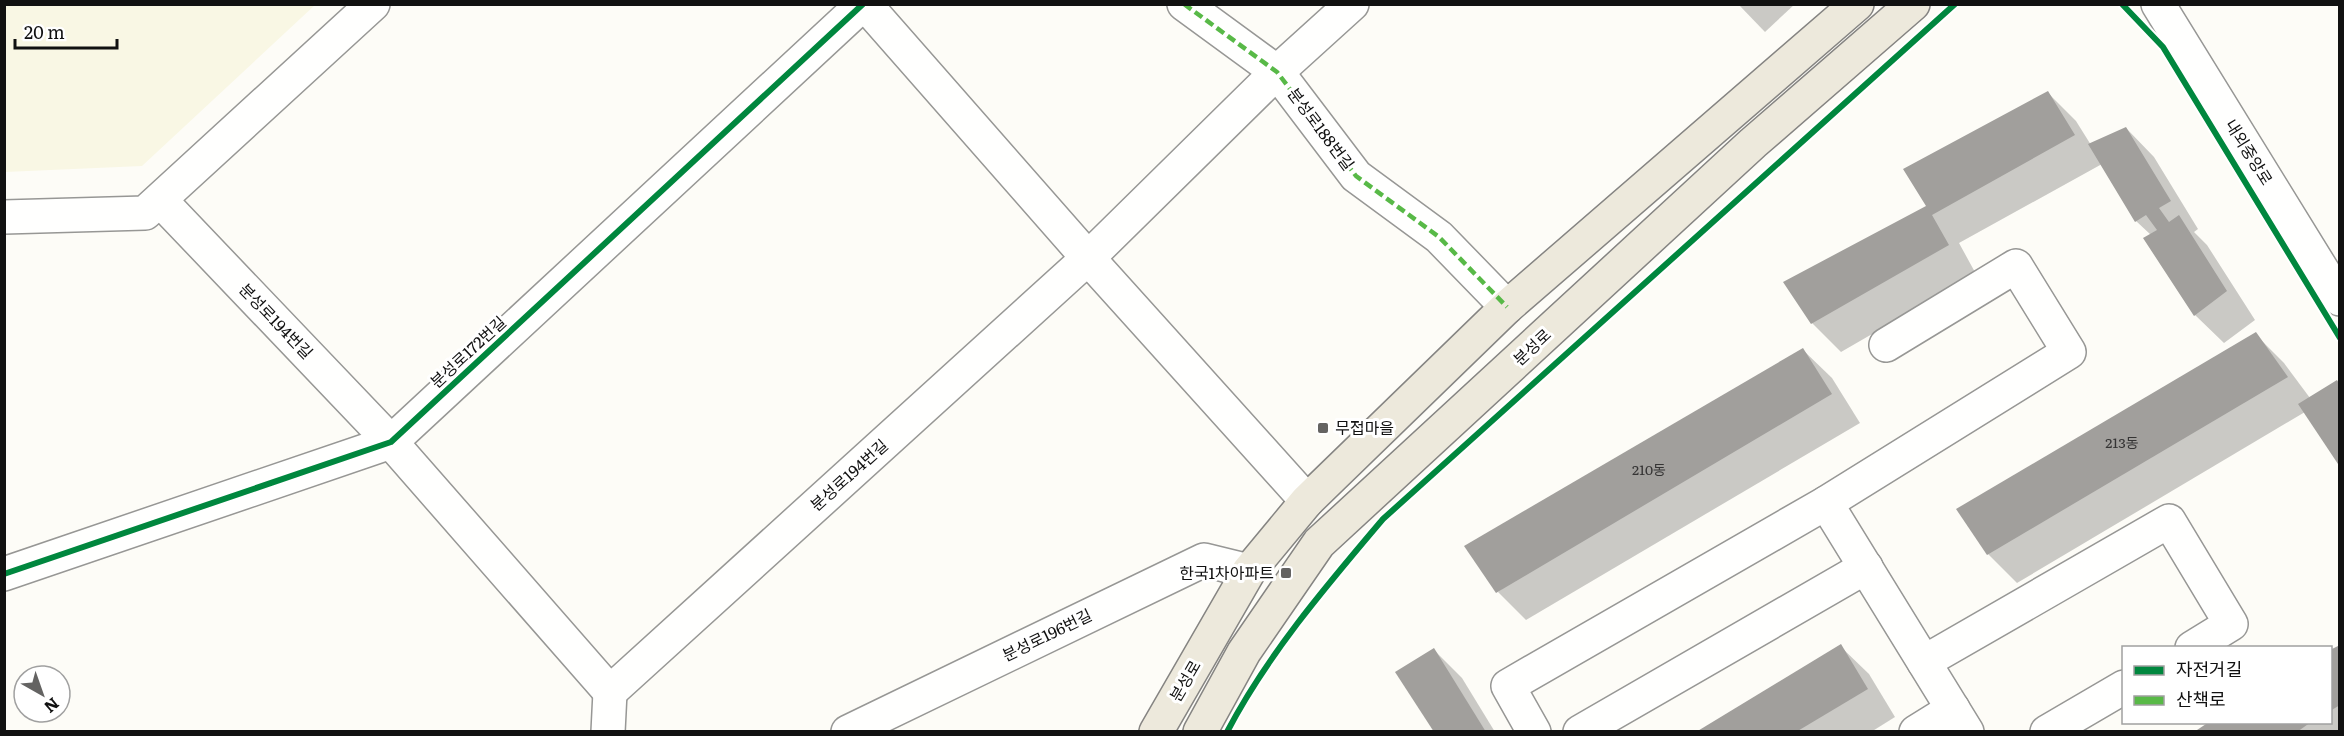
<svg xmlns="http://www.w3.org/2000/svg" width="2344" height="736" font-family="Literata,'Noto Sans KR',serif">
<style>
.farmland{fill:#f9f7e4}
.shadow{fill:#0003}
.building{fill:#a19f9c}
.lines{fill:none;stroke-linecap:round;stroke-linejoin:round}
.minor-casing{stroke:#979795;stroke-width:36}
.major-casing{stroke:#858482;stroke-width:36}
.minor{stroke:#fffffe;stroke-width:33}
.major{stroke:#ede9dc;stroke-width:33}
.quiet{stroke:#58b947;stroke-width:4.5;stroke-dasharray:9 4.5;stroke-linecap:butt}
.cycleway-casing{stroke:#fff;stroke-width:10}
.cycleway{stroke:#00873e;stroke-width:6}
.poi-dot{fill:#646362;stroke:#fff;stroke-width:2}
.labels{text-anchor:middle;stroke-width:6;stroke-linejoin:round;paint-order:stroke}
.number-label{font-size:14px;fill:#353434}
.street-label{font-size:16px;fill:#111;stroke:#fff}
.poi-label{font-size:16px;fill:#111;stroke:#fff;text-anchor:start}
</style>
<rect width="100%" height="100%" fill="#fdfcf7"/>
<!-- farmland -->
<path class="farmland" d="M4,5L5,4L315,5L142,166L5,172Z"/>
<!-- shadow -->
<g class="shadow">
<path d="M1738,4H1795L1765,32Z"/>
<path d="M2048,93L2076,121L2091,145L2126,128L2154,157L2198,229L2194,232L2207,245L2255,320L2224,343L2195,315L2151,235L2136,221L2102,164L1959,243L1976,274L1841,352L1812,323L1785,282L1928,206Z"/>
<path d="M2255,334L2284,363L2310,398L2305,412L2017,583L1988,554L1958,509Z"/>
<path d="M1803,350L1832,378L1860,423L1526,620L1498,592Z"/>
<path d="M1840,646L1869,674L1895,717L1871,732H1699Z"/>
<path d="M2340,646V732H2197L2212,722H2330V652Z"/>
<path d="M1434,650L1462,678L1495,732H1436Z"/>
</g>
<!-- building -->
<g class="building">
<path d="M2048,91L2075,135L1932,215L1949,245L1811,324L1783,282L1926,206L1903,169Z"/>
<path d="M2126,127L2171,201L2159,208L2169,222L2179,215L2227,291L2194,316L2143,238L2157,230L2146,215L2135,222L2088,144Z"/>
<path d="M2256,332L2288,377L1987,555L1956,509Z"/>
<path d="M1803,348L1832,394L1496,593L1464,546Z"/>
<path d="M2337,380L2340,385V467L2298,404Z"/>
<path d="M1841,644L1868,689L1796,732H1696Z"/>
<path d="M2340,645V705L2330,711V650Z"/>
<path d="M1434,648L1486,732H1434L1395,672Z"/>
<path d="M2209,722H2311L2297,732H2194Z"/>
</g>
<g class="lines">
<defs>
<g id="minor">
<path d="M865,4L1088,258L1307,501"/>
<path d="M1184,4L1277,72L1356,176L1439,237L1507,307"/>
<path d="M2158,4L2340,299"/>
<path d="M160,200L391,442L610,692"/>
<path d="M4,217L145,213L373,4"/>
<path d="M1826,503L1967,732"/>
<path d="M4,574L391,442L863,4"/>
<path d="M1924,662L2169,521L2231,624L2192,648"/>
<path d="M610,692L1088,258L1277,72L1352,4"/>
<path d="M608,732L610,692"/>
<path d="M848,732L1204,560L1249,571"/>
<path d="M1534,732L1508,686L1826,503L2069,352L2016,266L1886,345"/>
<path d="M1580,732L1866,567"/>
<path d="M1916,732L1953,709"/>
<path d="M2047,732L2124,687"/>
</g>
<g id="major">
<path d="M1156,732L1249,571L1307,501L1507,307L1857,4"/>
<path d="M1200,732L1244,652L1319,543L1753,143L1913,4"/>
</g>
</defs>
<!-- minor casing -->
<use href="#minor" class="minor-casing"/>
<!-- major casing -->
<use href="#major" class="major-casing"/>
<!-- minor -->
<use href="#minor" class="minor"/>
<!-- major -->
<use href="#major" class="major"/>
<!-- quiet -->
<path class="quiet" d="M1184,4L1277,72L1356,176L1439,237L1507,307"/>
<defs>
<g id="cycleway">
<path d="M2122,4L2163,47L2340,338"/>
<path d="M4,574L391,442L863,4"/>
<path d="M1227,732C1267,655 1327,585 1383,519L1955,4"/>
</g>
</defs>
<!-- cycleway casing -->
<use href="#cycleway" class="cycleway-casing"/>
<!-- cycleway -->
<use href="#cycleway" class="cycleway"/>
</g>
<!-- markers -->
<g class="poi-dot">
<rect x="1317" y="422" width="12" height="12" rx="3"/>
<rect x="1280" y="567" width="12" height="12" rx="3"/>
</g>
<g class="labels">
<!-- number labels -->
<g class="number-label">
<text x="2122" y="448">213동</text>
<text x="1649" y="475">210동</text>
</g>
<!-- street labels -->
<g class="street-label">
<text transform="translate(1321 129) rotate(53)" y="6">분성로188번길</text>
<text transform="translate(2249 152) rotate(58)" y="6">내외중앙로</text>
<text transform="translate(276 321) rotate(46)" y="6">분성로194번길</text>
<text transform="translate(1532 347) rotate(-43)" y="6">분성로</text>
<text transform="translate(468 352) rotate(-43)" y="6">분성로172번길</text>
<text transform="translate(849 475) rotate(-42)" y="6">분성로194번길</text>
<text transform="translate(1047 635) rotate(-26)" y="6">분성로196번길</text>
<text transform="translate(1185 681) rotate(-60)" y="6">분성로</text>
</g>
<!-- poi labels -->
<g class="poi-label">
<text x="1335" y="434">무접마을</text>
<text x="1274" y="579" text-anchor="end">한국1차아파트</text>
</g>
</g>
<!-- border -->
<rect width="2344" height="736" fill="none" stroke="#111111" stroke-width="12"/>
<!-- legend -->
<rect x="2122" y="646" width="210" height="78" fill="#ffffff" stroke="#a0a0a0" stroke-width="1.5"/>
<rect x="2134" y="666" width="30" height="9" fill="#00873e" stroke="#a0a0a0" stroke-width="1.5"/>
<text x="2176" y="676" font-size="18" fill="#111111">자전거길</text>
<rect x="2134" y="696" width="30" height="9" fill="#58b947" stroke="#a0a0a0" stroke-width="1.5"/>
<text x="2176" y="706" font-size="18" fill="#111111">산책로</text>
<!-- north arrow -->
<g transform="translate(42 694) rotate(140)"><circle r="28" fill="#ffffff" stroke="#a0a0a0" stroke-width="1.5"/>
<path d="M0-4.5L10 22L0 15L-10 22Z" fill="#646362"/>
<text y="-9" font-size="16" font-weight="bold" text-anchor="middle" fill="#111111">N</text>
</g>
<!-- scale -->
<path d="M15 39v9h102v-9" fill="none" stroke="#111111" stroke-width="3"/>
<text x="24" y="39" font-size="18" fill="#111111" stroke="#ffffff" stroke-width="4.5" paint-order="stroke">20 m</text>
</svg>
